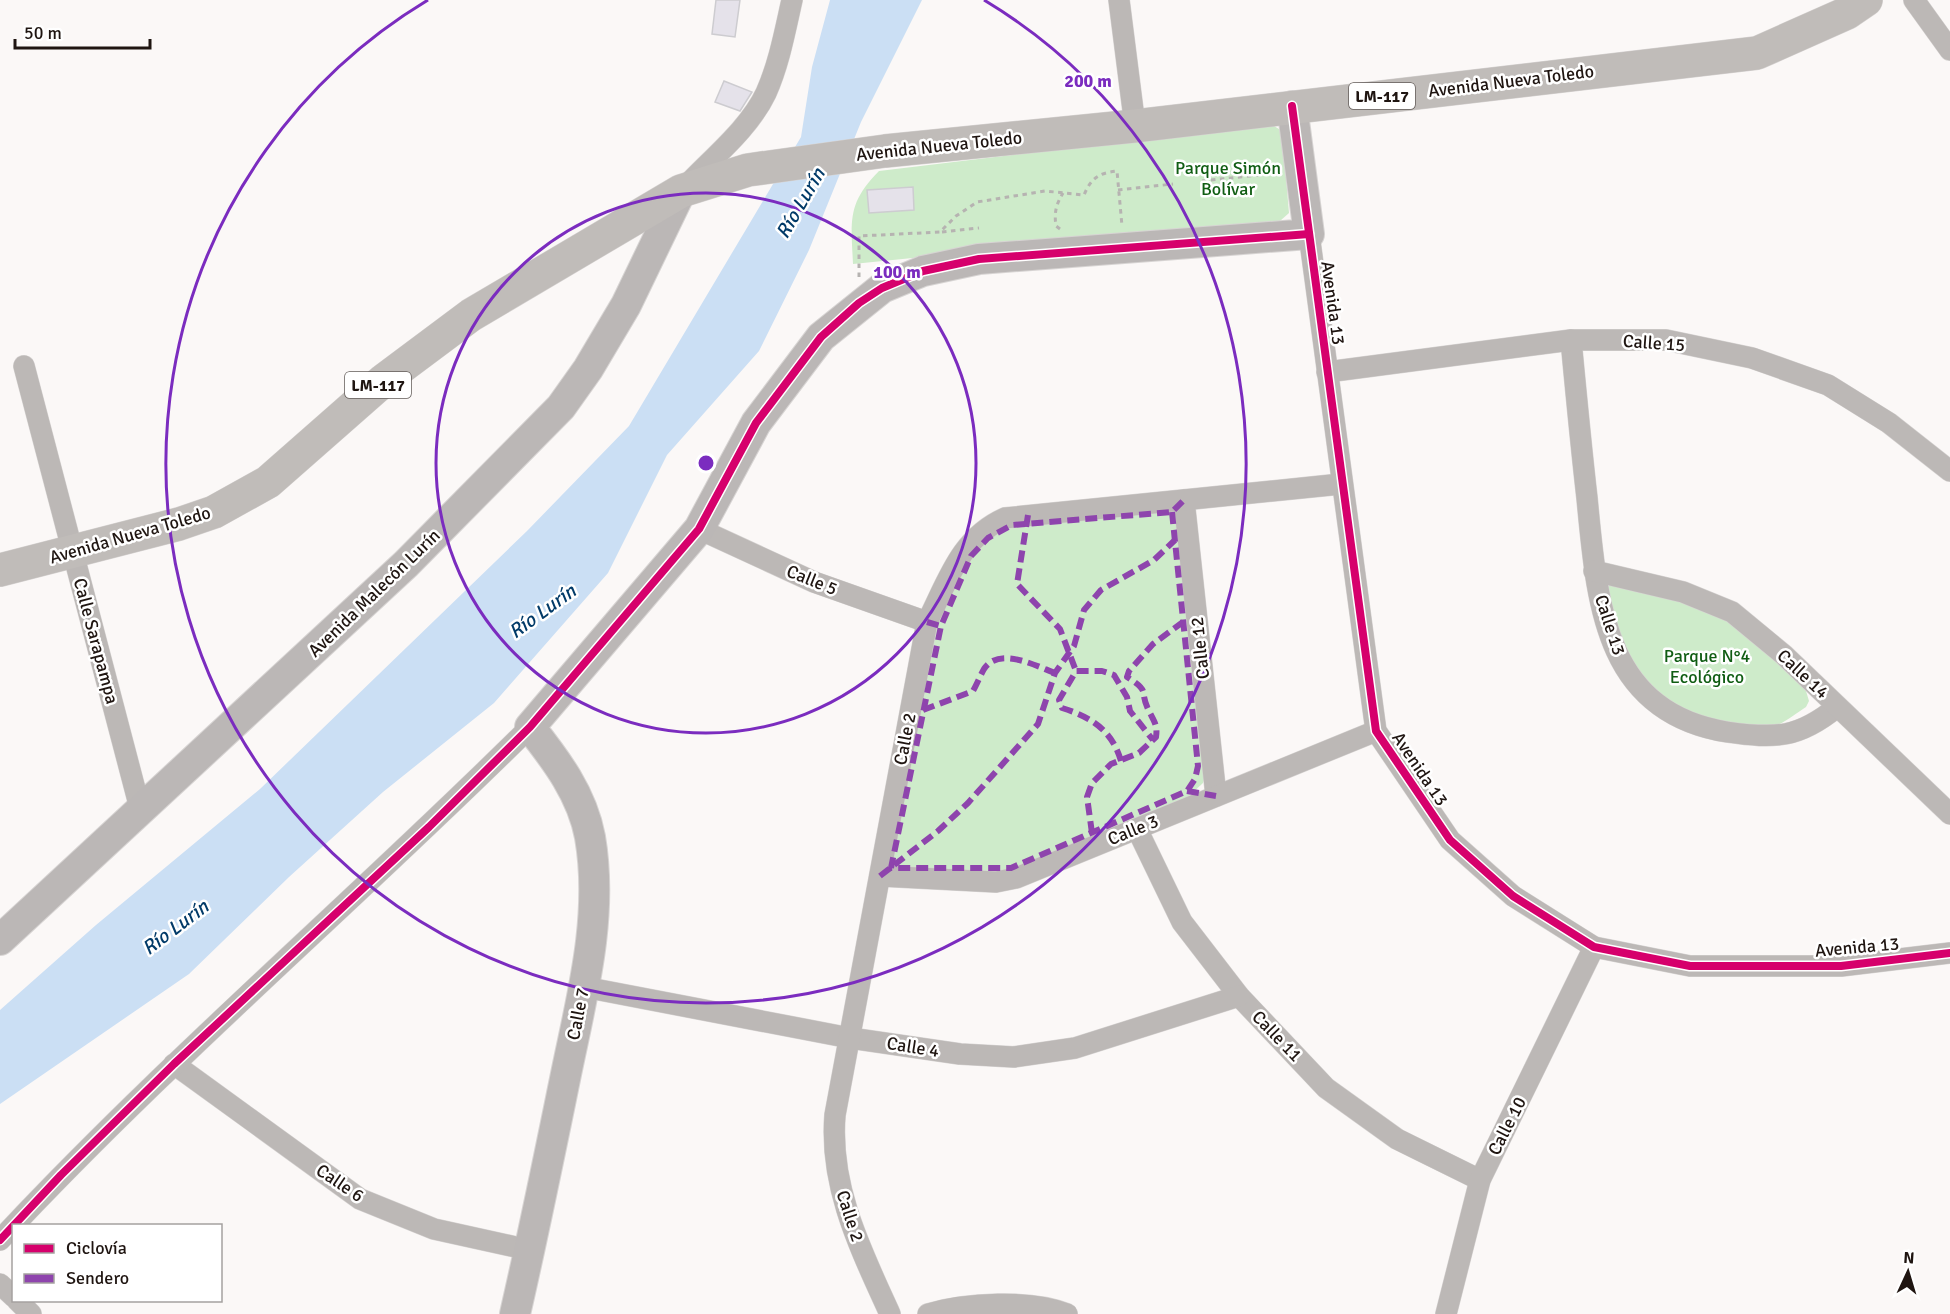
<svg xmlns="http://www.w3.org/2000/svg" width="1950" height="1314" font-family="Signika,sans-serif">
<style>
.green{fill:#ceebca}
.water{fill:#cbdff4}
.building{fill:#e5e2ea;stroke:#cdccd0;stroke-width:1.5}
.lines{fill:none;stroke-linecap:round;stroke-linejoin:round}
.street-casing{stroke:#d7d4d3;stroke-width:22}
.secondary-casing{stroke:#d7d4d3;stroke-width:32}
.primary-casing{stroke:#d7d4d3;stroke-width:34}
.path{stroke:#b6b3b1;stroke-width:3;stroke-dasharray:4.5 4.5;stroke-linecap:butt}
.street{stroke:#bcb8b6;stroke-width:21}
.secondary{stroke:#bbb7b6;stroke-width:30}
.primary{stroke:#c0bcb9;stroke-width:33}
.quiet{stroke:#8e44ad;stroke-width:6;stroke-dasharray:12 6;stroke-linecap:butt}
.cycleway-casing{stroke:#fff;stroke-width:11}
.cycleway{stroke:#d6006c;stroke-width:8}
.ring{fill:none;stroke:#7b2cbf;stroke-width:3}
.labels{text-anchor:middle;stroke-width:5;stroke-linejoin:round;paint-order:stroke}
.shield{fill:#fff;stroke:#625b58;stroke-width:1.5}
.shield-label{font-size:16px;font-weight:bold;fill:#1f1511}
.street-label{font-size:18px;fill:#1f1511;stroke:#fff}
.park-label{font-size:18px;fill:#105d13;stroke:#fff}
.water-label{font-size:20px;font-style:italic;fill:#013a68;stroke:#fff}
.centre{fill:#7b2cbf;stroke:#fff;stroke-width:3}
.ring-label{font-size:18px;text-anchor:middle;font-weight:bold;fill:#7b2cbf;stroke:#fff;stroke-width:5;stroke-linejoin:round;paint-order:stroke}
</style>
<rect width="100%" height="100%" fill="#fbf8f7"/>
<!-- green -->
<g class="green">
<path d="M1271,124L1282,131L1289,213L1280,221L853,264C851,221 847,203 879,171Z"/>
<path d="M1176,508L1206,771L1203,783L1189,796L1014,872L885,873L936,621L966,556L1003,525Z"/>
<path d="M1604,585L1652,590L1738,625L1806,691L1809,701L1806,707C1795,714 1778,728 1766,729C1711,736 1650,697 1624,651C1613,633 1610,606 1604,585Z"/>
</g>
<!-- water -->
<path class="water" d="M830,0H922L861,122L809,250L759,351L667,455L608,573L494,703L383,792L289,877L189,974L0,1104V1010L96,925L260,789L527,531L629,426L801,137L812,67Z"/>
<!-- building -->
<g class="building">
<path d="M716,0H740L735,37L712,34Z"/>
<path d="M724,81L752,92L740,111L715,102Z"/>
<path d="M913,187L914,210L869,213L867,190Z"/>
</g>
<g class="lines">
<defs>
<g id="street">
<path d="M1119,0L1135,126"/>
<path d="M1914,0L1950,50"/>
<path d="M685,187C712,158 749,129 766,93C779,64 785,31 792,0"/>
<path d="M1309,234L1376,731L1450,840L1513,896L1594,947L1690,966H1841L1950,953"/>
<path d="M1571,340C1576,393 1581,446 1587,498C1597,601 1603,712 1727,732C1776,739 1799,738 1837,707"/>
<path d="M24,366L141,812"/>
<path d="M1327,372L1571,340H1666L1752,358L1828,385L1889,423L1950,471"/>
<path d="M1184,500L1216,796"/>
<path d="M699,529L814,582L927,622"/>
<path d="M1594,571L1683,592L1732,612L1784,655L1950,814"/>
<path d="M1137,829L1182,922L1239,996L1326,1088L1397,1139L1480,1180"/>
<path d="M880,876L996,882L1016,878L1376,731"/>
<path d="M584,987L850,1038L960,1054L1014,1057L1075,1048L1239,996"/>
<path d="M174,1064L360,1199L434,1229L529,1250"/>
<path d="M0,1240C168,1060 356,900 530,727"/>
<path d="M0,1284L14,1297"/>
<path d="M17,1300L31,1314"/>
<path d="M890,1314C861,1250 829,1187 835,1115L927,622C948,581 960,538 1005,518L1341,484"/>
<path d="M928,1314C965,1303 1031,1299 1067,1314"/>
<path d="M1446,1314L1480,1180L1594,947"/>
</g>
<g id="secondary">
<path d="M0,940L406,564L561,407L588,369L626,305L681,191"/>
<path d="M515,1314C533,1236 549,1157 565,1079C581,1000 604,918 590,837C582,794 556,760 530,727L699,529L756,423L821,337L882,288L923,271L979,259L1309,234L1292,106"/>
</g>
<path id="primary" d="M0,570L179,524L214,512L268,482L384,380L471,315L681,191L748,170L885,151L1135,126L1757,53L1847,13L1866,0"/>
</defs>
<!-- street casing -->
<use href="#street" class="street-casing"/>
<!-- secondary casing -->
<use href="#secondary" class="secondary-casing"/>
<!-- primary casing -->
<use href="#primary" class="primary-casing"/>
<!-- path -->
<g class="path">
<path d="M1202,181L1278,173"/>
<path d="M1118,190L1173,184"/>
<path d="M1060,229L1056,226C1054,212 1056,205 1063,193"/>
<path d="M942,232L979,228"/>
<path d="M859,277V236L940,232L956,216L977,202L1045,191L1084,195C1091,178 1099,173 1117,171L1122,226"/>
</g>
<!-- street -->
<use href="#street" class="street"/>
<!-- secondary -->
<use href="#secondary" class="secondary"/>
<!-- primary -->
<use href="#primary" class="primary"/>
<!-- quiet -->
<g class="quiet">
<path d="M1172,512L1198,766L1195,779L1187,791L1011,868H891L941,626L971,556L988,538L1012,525L1172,512L1184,500"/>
<path d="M1028,515L1017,584L1060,629L1076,671"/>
<path d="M927,622L941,626"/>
<path d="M923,710L973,691C977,684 980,676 984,669C999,646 1036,666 1055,673"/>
<path d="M1121,761C1112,730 1091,717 1062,708L1059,700L1076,671H1102L1114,675L1127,697L1130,711L1153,740"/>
<path d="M1187,791L1216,796"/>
<path d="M1092,833L1087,797L1092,783L1111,764L1139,753L1156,737C1158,724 1153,720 1148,709C1139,690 1151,692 1127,677L1129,671L1153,644L1183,622"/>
<path d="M880,876L938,831L968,803L1038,724L1055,673L1074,646L1084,610L1101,590L1154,560L1175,540"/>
</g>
<defs>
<g id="cycleway">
<path d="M1292,106L1376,731L1450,840L1513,896L1594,947L1690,966H1841L1950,953"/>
<path d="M0,1240L61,1175L174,1064L429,827L530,727L699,529L756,423L821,337L859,303L882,288L923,271L979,259L1309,234"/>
</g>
</defs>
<!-- cycleway casing -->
<use href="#cycleway" class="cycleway-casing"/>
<!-- cycleway -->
<use href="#cycleway" class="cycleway"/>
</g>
<!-- distance rings -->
<g class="ring">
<circle cx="706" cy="463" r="270"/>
<path d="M984 0A540 540 0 1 1 428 0"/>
</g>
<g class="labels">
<!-- shield labels -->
<g class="shield">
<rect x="1349" y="83" width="66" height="26" rx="4.5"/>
<rect x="345" y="372" width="66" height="26" rx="4.5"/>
</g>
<g class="shield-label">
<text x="1382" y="102">LM-117</text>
<text x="378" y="391">LM-117</text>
</g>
<!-- street labels -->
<g class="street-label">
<text transform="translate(1511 81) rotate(-7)" y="6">Avenida Nueva Toledo</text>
<text transform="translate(939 146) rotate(-6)" y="6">Avenida Nueva Toledo</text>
<text transform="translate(1333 303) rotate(82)" y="6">Avenida 13</text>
<text transform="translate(1654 343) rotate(4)" y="6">Calle 15</text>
<text transform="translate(130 535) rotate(-16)" y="6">Avenida Nueva Toledo</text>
<text transform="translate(812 580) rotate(22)" y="6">Calle 5</text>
<text transform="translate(374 593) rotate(-44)" y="6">Avenida Malecón Lurín</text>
<text transform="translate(1610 625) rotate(72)" y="6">Calle 13</text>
<text transform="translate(96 641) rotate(75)" y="6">Calle Sarapampa</text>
<text transform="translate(1200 648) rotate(-96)" y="6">Calle 12</text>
<text transform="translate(1803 674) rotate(43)" y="6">Calle 14</text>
<text transform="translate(905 739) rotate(-79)" y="6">Calle 2</text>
<text transform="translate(1420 769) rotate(56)" y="6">Avenida 13</text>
<text transform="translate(1133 830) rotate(-22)" y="6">Calle 3</text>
<text transform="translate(1857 947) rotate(-5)" y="6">Avenida 13</text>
<text transform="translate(578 1014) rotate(-79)" y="6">Calle 7</text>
<text transform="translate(1277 1036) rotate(46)" y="6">Calle 11</text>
<text transform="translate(913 1047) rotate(9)" y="6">Calle 4</text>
<text transform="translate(1507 1126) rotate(-63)" y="6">Calle 10</text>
<text transform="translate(340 1183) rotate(34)" y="6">Calle 6</text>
<text transform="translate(850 1216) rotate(72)" y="6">Calle 2</text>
</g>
<!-- park labels -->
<g class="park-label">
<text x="1228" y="174">Parque Simón<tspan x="1228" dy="21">Bolívar</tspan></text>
<text x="1707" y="662">Parque N°4<tspan x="1707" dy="21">Ecológico</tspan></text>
</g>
<!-- water labels -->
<g class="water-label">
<text transform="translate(800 203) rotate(-60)" y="7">Río Lurín</text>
<text transform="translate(542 611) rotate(-36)" y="7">Río Lurín</text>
<text transform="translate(175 927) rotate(-37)" y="7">Río Lurín</text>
</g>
</g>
<circle cx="706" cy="463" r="9" class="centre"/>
<g class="ring-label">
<text x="1088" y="87">200 m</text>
<text x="897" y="278">100 m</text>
</g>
<!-- legend -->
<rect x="12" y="1224" width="210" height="78" fill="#ffffff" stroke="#a5a1a0" stroke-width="1.5"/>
<rect x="24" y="1244" width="30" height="9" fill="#d6006c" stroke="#a5a1a0" stroke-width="1.5"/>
<text x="66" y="1254" font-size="18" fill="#1f1511">Ciclovía</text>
<rect x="24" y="1274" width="30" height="9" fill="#8e44ad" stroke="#a5a1a0" stroke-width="1.5"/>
<text x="66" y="1284" font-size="18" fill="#1f1511">Sendero</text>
<!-- north arrow -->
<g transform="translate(1908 1272) rotate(4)" stroke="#ffffff" stroke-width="4.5" paint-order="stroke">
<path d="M0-4.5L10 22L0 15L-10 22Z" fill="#1f1511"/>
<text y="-9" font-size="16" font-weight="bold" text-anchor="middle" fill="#1f1511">N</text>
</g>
<!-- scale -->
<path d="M15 39v9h135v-9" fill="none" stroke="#1f1511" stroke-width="3"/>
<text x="24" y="39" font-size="18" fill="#1f1511" stroke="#ffffff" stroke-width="4.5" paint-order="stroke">50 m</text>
</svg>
